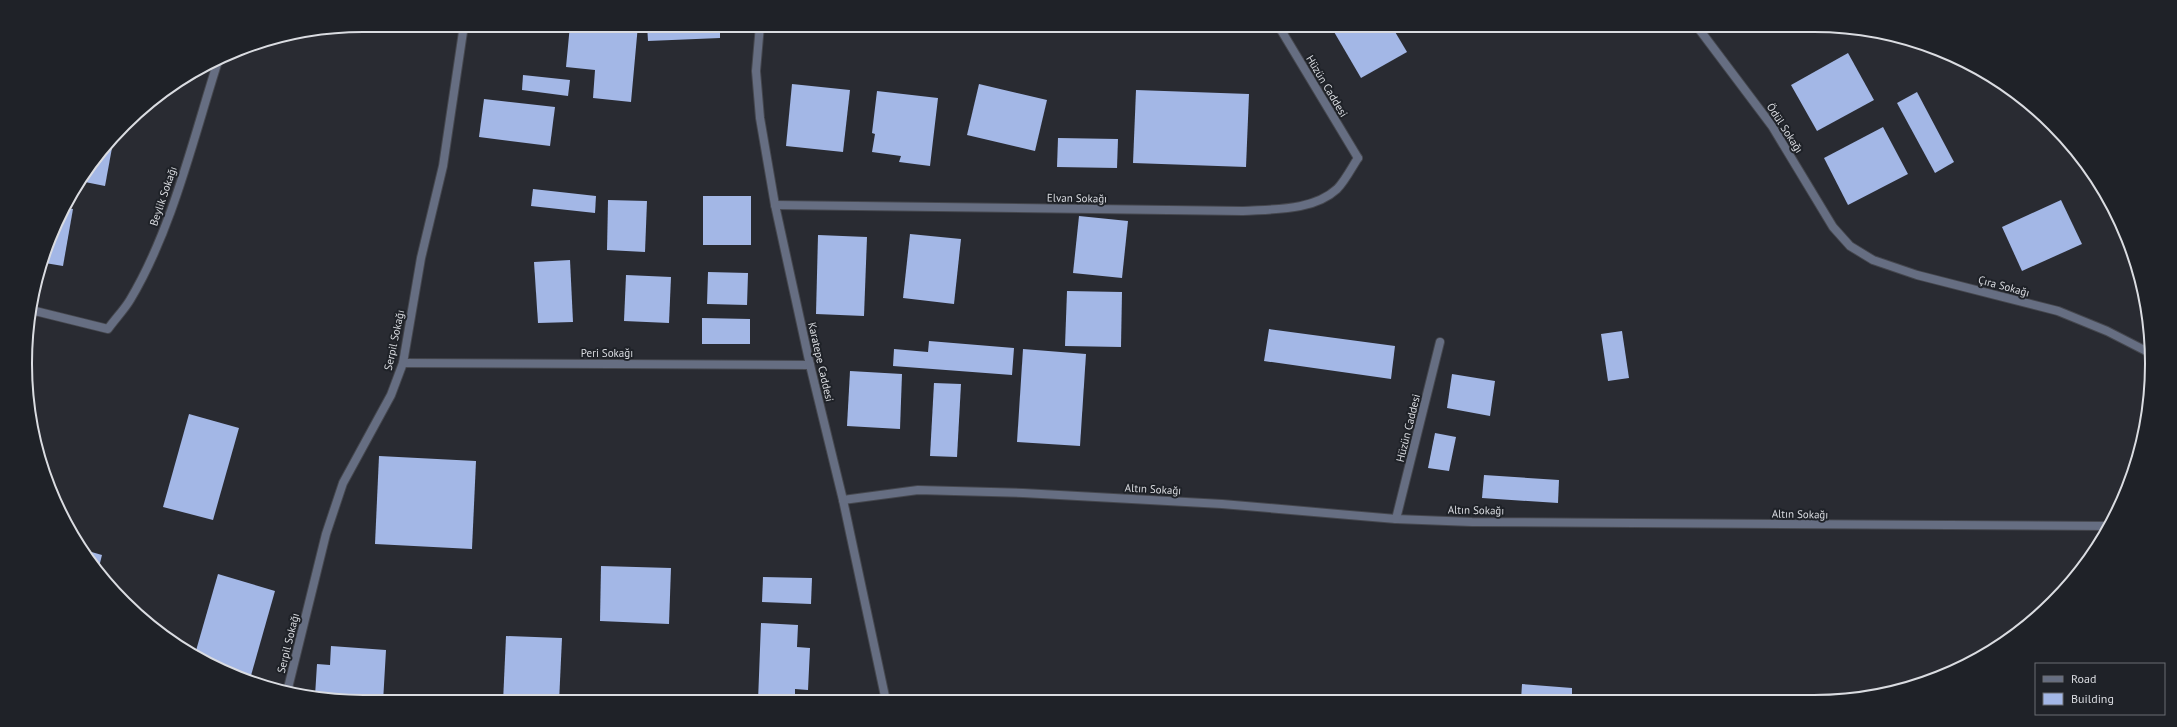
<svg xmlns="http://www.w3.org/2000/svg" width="2177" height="727" font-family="'PT Sans',sans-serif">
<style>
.building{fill:#a3b7e6}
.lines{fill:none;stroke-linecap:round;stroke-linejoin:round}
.minor-casing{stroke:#45474e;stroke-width:10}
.tertiary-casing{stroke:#45474e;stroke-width:10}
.minor{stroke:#666e82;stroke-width:8}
.tertiary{stroke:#666e82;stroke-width:8}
.labels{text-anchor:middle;stroke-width:4;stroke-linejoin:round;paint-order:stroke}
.street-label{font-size:11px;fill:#dadce1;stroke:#1f2228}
.rim{fill:none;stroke:#dadce1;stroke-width:2}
</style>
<rect width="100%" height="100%" fill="#292b32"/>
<!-- building -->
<g class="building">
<path d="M570,25H638L631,102L593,98L595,70L566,67Z"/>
<path d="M647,25H720V38L648,41Z"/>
<path d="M1330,25H1391L1407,52L1361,78Z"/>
<path d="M1848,53L1874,100L1817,131L1791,85Z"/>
<path d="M523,75L570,80L568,96L522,90Z"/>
<path d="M792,84L850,90L843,152L786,146Z"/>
<path d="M979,84L1047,100L1035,151L967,135Z"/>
<path d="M1136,90L1249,94L1246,167L1133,163Z"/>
<path d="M877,91L938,98L930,166L899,162L901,156L872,152L875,134L872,133Z"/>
<path d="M1917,92L1954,162L1935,173L1897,103Z"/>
<path d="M484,99L555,107L550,146L479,137Z"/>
<path d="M143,107L141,117L134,116L140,109Z"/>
<path d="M1883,127L1908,174L1848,205L1824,158Z"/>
<path d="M114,137L105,186L80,181L95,157Z"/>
<path d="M1058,138L1118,139L1117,168L1057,167Z"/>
<path d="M533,189L596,196L595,213L531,206Z"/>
<rect x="703" y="196" width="48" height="49"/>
<path d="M608,200L647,201L645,252L607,250Z"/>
<path d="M2061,200L2082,244L2022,271L2002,227Z"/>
<path d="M64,208L73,209L63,266L45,263L60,214Z"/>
<path d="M1079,216L1128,221L1122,278L1073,273Z"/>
<path d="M910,234L961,239L954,304L903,298Z"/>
<path d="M818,235L867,237L864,316L816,314Z"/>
<path d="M570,260L573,322L538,323L534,262Z"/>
<path d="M708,272L748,273L747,305L707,304Z"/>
<path d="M626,275L671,277L669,323L624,321Z"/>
<path d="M1067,291L1122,292L1121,347L1065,346Z"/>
<path d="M702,318L750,319V344H702Z"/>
<path d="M1269,329L1395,346L1391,379L1264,361Z"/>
<path d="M1622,331L1629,378L1608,381L1601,334Z"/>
<path d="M929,341L1014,348L1012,375L893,366L894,349L928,352Z"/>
<path d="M1023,349L1086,354L1080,446L1017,442Z"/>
<path d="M850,371L902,374L900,429L847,426Z"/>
<path d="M1452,374L1495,381L1490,416L1447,408Z"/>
<path d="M934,383L961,384L957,457L930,456Z"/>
<path d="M189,414L239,428L213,520L163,507Z"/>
<path d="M1435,433L1456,437L1449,471L1428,468Z"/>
<path d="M379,456L476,461L472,549L375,544Z"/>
<path d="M1484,475L1559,480L1558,503L1482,498Z"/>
<path d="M81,549L102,555L98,571L82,552Z"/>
<path d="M601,566L671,568L669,624L600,621Z"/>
<path d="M218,574L275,591L250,679L195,654Z"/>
<path d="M763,577L812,578L811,604L762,602Z"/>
<path d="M761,623L798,625L797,647L810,648L808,690L795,689V701H758Z"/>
<path d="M506,636L562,638L559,702H503Z"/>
<path d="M331,646L386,650L383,702H363L315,696L317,664L330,665Z"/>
<path d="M1522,684L1572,688V700H1521Z"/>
<path d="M1681,696L1718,698V699H1681Z"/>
<path d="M1759,696L1833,697V699H1759Z"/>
</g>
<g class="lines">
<defs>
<g id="minor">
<path d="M1696,25L1772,126L1833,227L1850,246L1873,260L1917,275L2058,311L2107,331L2150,353"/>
<path d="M775,205L1243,211C1274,209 1313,211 1337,189C1345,181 1352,167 1358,158"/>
<path d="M31,310L108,329C115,319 124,310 130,300C172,230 193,139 218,61"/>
<path d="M403,363L810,365"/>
<path d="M843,500L918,490L1023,493L1222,504L1396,519L1472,522L2110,526"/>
<path d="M287,692L326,534L343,483L391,395L403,363L421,258L443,166L464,25"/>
</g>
<g id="tertiary">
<path d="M760,25L756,71L760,118L775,205L810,365L843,500L886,701"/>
<path d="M1278,25L1358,158"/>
<path d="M1396,519L1440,342"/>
</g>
</defs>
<!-- minor casing -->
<use href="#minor" class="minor-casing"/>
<!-- tertiary casing -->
<use href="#tertiary" class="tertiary-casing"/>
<!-- minor -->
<use href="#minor" class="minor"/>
<!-- tertiary -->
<use href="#tertiary" class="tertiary"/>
</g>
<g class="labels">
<!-- street labels -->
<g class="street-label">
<text transform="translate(1327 86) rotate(59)" y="4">Hüzün Caddesi</text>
<text transform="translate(1785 128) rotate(57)" y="4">Ödül Sokağı</text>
<text transform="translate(163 196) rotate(-71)" y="4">Beylik Sokağı</text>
<text transform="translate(1077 198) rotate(1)" y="4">Elvan Sokağı</text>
<text transform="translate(2004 286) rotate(15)" y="4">Çıra Sokağı</text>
<text transform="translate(394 340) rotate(-78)" y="4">Serpil Sokağı</text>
<text x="607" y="357">Peri Sokağı</text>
<text transform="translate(821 362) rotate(77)" y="4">Karatepe Caddesi</text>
<text transform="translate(1408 428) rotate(-76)" y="4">Hüzün Caddesi</text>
<text transform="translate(1153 489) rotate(3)" y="4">Altın Sokağı</text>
<text transform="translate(1476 510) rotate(1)" y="4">Altın Sokağı</text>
<text transform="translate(1800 514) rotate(1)" y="4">Altın Sokağı</text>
<text transform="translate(288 643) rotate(-76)" y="4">Serpil Sokağı</text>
</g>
</g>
<!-- crop -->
<path d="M0 0H2177V727H0ZM363 32H1814A331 331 0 0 1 2145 363V364A331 331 0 0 1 1814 695H363A331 331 0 0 1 32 364V363A331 331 0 0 1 363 32Z" fill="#1f2228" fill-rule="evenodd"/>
<path class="rim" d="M363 32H1814A331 331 0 0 1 2145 363V364A331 331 0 0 1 1814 695H363A331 331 0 0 1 32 364V363A331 331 0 0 1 363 32Z"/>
<!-- legend -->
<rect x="2035" y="663" width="130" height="52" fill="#1f2228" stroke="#6a6c72"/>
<rect x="2043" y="676" width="20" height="6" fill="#666e82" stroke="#6a6c72"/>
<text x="2071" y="683" font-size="12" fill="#dadce1">Road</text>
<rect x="2043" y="693" width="20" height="12" fill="#a3b7e6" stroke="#6a6c72"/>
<text x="2071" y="703" font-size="12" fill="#dadce1">Building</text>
</svg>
